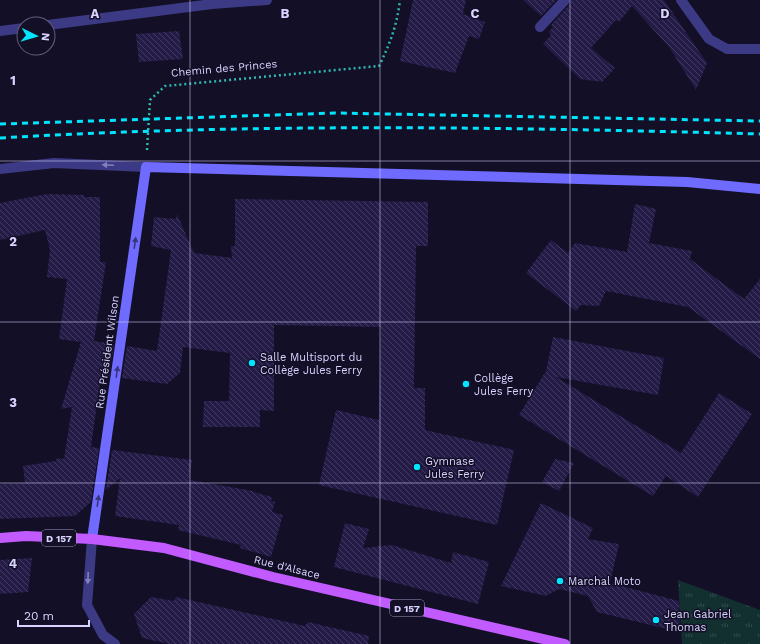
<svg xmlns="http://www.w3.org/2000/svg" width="760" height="644" font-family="'Work Sans',sans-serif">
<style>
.grass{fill:url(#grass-tufts)}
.building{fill:url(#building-back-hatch)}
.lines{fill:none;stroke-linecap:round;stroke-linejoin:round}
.path{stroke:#2fb8b0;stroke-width:2.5;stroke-dasharray:2 3;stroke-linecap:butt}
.lane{stroke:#3d3a85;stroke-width:10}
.street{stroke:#3d3a85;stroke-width:10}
.secondary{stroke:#6f6bff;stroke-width:10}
.primary{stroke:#c25bff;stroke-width:10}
.rail{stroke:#00e5ff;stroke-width:3;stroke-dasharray:6 5;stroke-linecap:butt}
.oneway{fill:#837fbc}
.oneway2{fill:#38347d}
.grid{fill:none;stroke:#d9d4ff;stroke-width:1;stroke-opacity:0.55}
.poi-dot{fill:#00e5ff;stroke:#130f26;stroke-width:1.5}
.labels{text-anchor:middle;stroke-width:3;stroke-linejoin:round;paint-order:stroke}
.shield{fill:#130f26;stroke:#9e99be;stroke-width:1}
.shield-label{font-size:10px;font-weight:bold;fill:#d9d4ff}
.street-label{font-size:11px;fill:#d9d4ff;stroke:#130f26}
.poi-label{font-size:11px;fill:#d9d4ff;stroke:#130f26;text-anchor:start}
.grid-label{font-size:13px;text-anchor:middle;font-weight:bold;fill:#d9d4ff;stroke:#130f26;stroke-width:3;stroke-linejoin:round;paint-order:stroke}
</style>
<defs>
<pattern id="grass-tufts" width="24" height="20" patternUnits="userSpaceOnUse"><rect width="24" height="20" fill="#12302f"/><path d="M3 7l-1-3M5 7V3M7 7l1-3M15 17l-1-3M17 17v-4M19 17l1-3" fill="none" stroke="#344d4e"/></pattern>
<pattern id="building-back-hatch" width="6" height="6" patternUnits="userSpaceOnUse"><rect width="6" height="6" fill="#241b47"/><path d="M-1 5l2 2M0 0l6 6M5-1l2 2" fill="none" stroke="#433b63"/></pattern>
</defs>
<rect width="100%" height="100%" fill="#130f26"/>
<!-- grass -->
<path class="grass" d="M678,580L760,610V644H682Z"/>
<!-- building -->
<g class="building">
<path d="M413,0H466L463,14L485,22L479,39L469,36L455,73L400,61Z"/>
<path d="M523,0H556L541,16Z"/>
<path d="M571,0H664L707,63L696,90L669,47L632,6L619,22L616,20L591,48L615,68L602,82L580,79L543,44L551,35L549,32L553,27L551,25L570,4Z"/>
<path d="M179,31L183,59L139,62L136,34Z"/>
<path d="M47,194L84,195V197H100V262H106L94,341L114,344L109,376L101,375L91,447L99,448L91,502L75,516L0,519V484L25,483L23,466L56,461L57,458L64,459L72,407L61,409L81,342L59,339L67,279L47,277L50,250L45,230L0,240V203Z"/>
<path d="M235,199L428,202V246H416L414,388H425V430L514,450L497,525L319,485L336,410L379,420L381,327L274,325V411L260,410V427H203L204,401H229L230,353L183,347L180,373L167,384L122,378L127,346L157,351L171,250L151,246L154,217L176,219L177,214L194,253L232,258L231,246H235Z"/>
<path d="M635,204L656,209L649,243L692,251L690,259L744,299L760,279V359L688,307L606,291L599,306L581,305L576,311L526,273L551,240L568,253L575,243L627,252Z"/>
<path d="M553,337L664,358L658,395L556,377L681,453L719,393L752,414L698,497L666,476L653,496L519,415L546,371Z"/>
<path d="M112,450L192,460L189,480L253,491V492L272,497L271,501L275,502L272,512L283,515L271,557L240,548L241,545L178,530L179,525L115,516L120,478L106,490Z"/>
<path d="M555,459L574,463L559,491L542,482Z"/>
<path d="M541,503L593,528L588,539L619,544L610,583L679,601L680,632L597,612L588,596L559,589L546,596L501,586Z"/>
<path d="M345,523L369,529L363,548L392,545L451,563L453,552L489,562L478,604L334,567Z"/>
<path d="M32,558L28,592L0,594V560Z"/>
<path d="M151,597L174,601L176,597L305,626L308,622L369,636L368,644H169L142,638L134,614Z"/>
</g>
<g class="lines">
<!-- path -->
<path class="path" d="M147,150L150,100L165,86L379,66C390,44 397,25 400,0"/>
<!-- lane -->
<path class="lane" d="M540,27L565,0"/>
<!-- street -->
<g class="street">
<path d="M681,0L709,39L727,49H760"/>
<path d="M48,25L212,4L267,0"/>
<path d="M0,31L24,28"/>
<path d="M0,169L54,163L146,167"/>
<path d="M92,539L87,605L103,635L115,644"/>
</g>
<!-- secondary -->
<path class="secondary" d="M92,539L146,167L687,182L760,189"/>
<!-- primary -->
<path class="primary" d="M0,538L26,536L92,539L164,548L273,577L565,644"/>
<!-- rail -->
<g class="rail">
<path d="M0,124L335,113L760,121"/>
<path d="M0,138C253,123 507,127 760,134"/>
</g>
</g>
<!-- one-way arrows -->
<defs><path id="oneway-solid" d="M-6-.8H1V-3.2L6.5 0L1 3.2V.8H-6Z"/></defs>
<g class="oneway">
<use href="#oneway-solid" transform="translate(108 165) rotate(-178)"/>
<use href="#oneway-solid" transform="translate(88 578) rotate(92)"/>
</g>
<g class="oneway2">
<use href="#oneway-solid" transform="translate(135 243) rotate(-82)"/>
<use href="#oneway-solid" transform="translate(117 372) rotate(-82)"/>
<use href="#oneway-solid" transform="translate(98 501) rotate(-82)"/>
</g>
<!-- grid -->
<path class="grid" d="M190,0V644M380,0V644M570,0V644M0,161H760M0,322H760M0,483H760"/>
<!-- markers -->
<g class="poi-dot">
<circle cx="252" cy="363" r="4"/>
<circle cx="466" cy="384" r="4"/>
<circle cx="417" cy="467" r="4"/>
<circle cx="560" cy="581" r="4"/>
<circle cx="656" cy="620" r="4"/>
</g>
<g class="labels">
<!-- shield labels -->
<g class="shield">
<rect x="42" y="530" width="34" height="16" rx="3"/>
<rect x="390" y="600" width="34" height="16" rx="3"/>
</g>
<g class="shield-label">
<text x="59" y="542">D 157</text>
<text x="407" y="612">D 157</text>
</g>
<!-- street labels -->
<g class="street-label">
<text transform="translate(224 68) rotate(-5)" y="4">Chemin des Princes</text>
<text transform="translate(107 352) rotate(-82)" y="4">Rue Président Wilson</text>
<text transform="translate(287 567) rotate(14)" y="4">Rue d'Alsace</text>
</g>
<!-- poi labels -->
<g class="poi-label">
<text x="260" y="361">Salle Multisport du<tspan x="260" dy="13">Collège Jules Ferry</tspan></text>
<text x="474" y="382">Collège<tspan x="474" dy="13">Jules Ferry</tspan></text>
<text x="425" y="465">Gymnase<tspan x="425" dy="13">Jules Ferry</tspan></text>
<text x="568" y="585">Marchal Moto</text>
<text x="664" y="618">Jean Gabriel<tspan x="664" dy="13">Thomas</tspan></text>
</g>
</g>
<g class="grid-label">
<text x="95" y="18">A</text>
<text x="285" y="18">B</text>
<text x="475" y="18">C</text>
<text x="665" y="18">D</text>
<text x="13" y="85">1</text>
<text x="13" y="246">2</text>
<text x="13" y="407">3</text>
<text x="13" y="568">4</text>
</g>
<!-- north arrow -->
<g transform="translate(36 36) rotate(95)"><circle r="19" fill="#130f26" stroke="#625e7d"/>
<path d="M0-3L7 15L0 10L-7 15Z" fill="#00e5ff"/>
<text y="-6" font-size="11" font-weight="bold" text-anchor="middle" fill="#d9d4ff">N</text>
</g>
<!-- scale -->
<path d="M18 620v6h71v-6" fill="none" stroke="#d9d4ff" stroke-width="2"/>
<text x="24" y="620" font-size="12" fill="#d9d4ff" stroke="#130f26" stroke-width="3" paint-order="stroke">20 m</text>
</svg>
